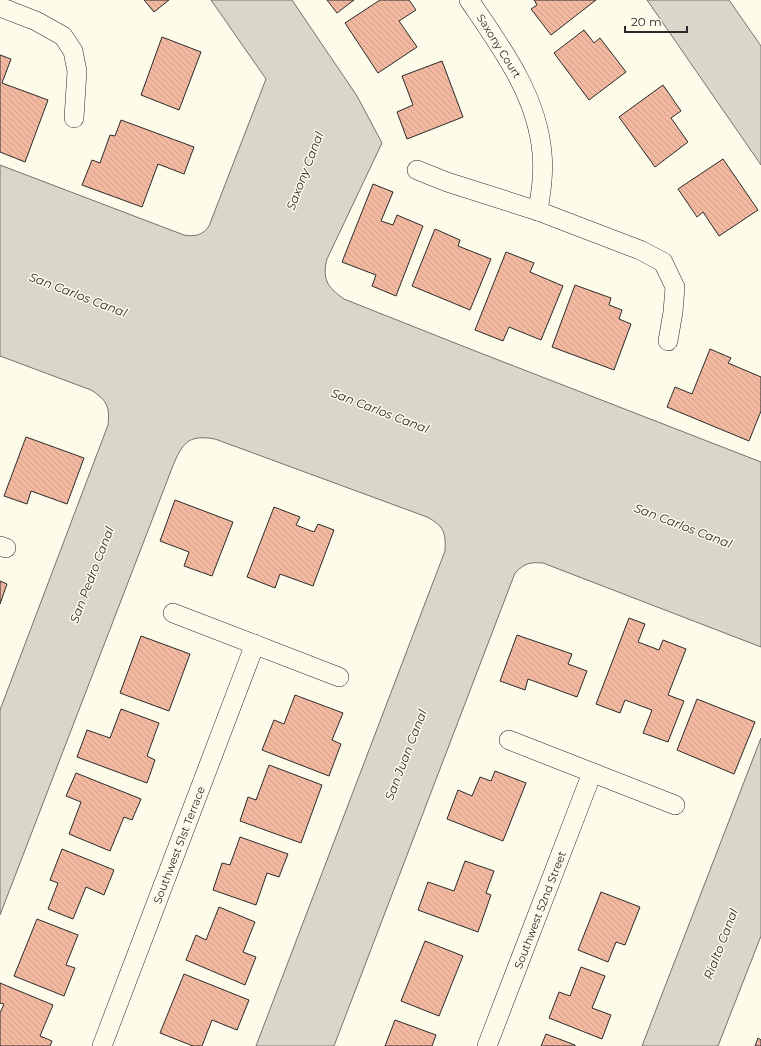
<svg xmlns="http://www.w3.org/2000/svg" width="761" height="1046" font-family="Montserrat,sans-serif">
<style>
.water{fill:#d8d7c9;stroke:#74746e}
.building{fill:url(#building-back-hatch);stroke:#2b2b2b}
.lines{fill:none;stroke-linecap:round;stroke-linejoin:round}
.minor-casing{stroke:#2b2b2b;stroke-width:20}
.minor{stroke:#fdfbea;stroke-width:19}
.labels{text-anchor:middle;stroke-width:3;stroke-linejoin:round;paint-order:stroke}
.street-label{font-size:11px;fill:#2b2b2b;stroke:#fdfbea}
.water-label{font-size:12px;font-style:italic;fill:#2b2b2b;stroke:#fdfbea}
</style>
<defs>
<pattern id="building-back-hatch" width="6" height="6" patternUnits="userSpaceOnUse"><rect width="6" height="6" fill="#f2b8a0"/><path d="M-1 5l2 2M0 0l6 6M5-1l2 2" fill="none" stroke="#d09e8a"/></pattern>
</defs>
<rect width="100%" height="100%" fill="#fdfbea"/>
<!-- water -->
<g class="water">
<path d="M211,0H292L357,96L382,143L327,259C322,279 327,287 344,299L465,347L761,462V647L543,563C530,562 525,563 515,573L334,1046H256L445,551C446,533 444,526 427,517L215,439C191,435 184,440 174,463L0,915V710L108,425C110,407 107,400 91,390L0,356V165L184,235C195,237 203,235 209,226L266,79Z"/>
<path d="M647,0H729L761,46V165Z"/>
<path d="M761,738V936L718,1046H642Z"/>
</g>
<!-- building -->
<g class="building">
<path d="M144,0H169L154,12Z"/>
<path d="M327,0H354L337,13Z"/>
<path d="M380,0H409L416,10L399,21L417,47L378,73L345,23Z"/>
<path d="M534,0H596L551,35L531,9L537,5Z"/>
<path d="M584,30L594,43L600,38L626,72L589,100L554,53Z"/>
<path d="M162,37L201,52L179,110L141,95Z"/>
<path d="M0,55L11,59L2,83L48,100L25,162L0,152Z"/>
<path d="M442,61L463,117L407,139L397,112L413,105L402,76Z"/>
<path d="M663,85L681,111L671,118L688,142L655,167L619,117Z"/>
<path d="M121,120L194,147L184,174L158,164L142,207L82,185L92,160L100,163L110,135L115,136Z"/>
<path d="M723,159L758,210L719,236L703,212L697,217L678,189Z"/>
<path d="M373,184L393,192L381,221L393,225L397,215L423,226L396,296L372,286L376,275L342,262Z"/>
<path d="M435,229L460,240L458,246L491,259L470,310L412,286Z"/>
<path d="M506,252L534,263L530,272L563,286L541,340L509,327L503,341L475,330Z"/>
<path d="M575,285L611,298L609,305L622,310L619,319L631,324L614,370L552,347Z"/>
<path d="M710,349L731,358L728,363L761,377V411L749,441L667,407L675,387L692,394Z"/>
<path d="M26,437L84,458L67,504L31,491L27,504L4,496Z"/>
<path d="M175,500L233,522L212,576L184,566L189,552L160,541Z"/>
<path d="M274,507L300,517L296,525L314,532L318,524L334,530L313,586L280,574L275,588L247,577Z"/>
<path d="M0,581L7,584L0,604Z"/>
<path d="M629,618L645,624L638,642L659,650L663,640L686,649L668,695L684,701L668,742L643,733L652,710L625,700L620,713L596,704Z"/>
<path d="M517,635L572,654L568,664L587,671L577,697L528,679L525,690L500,681Z"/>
<path d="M141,636L190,654L169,711L120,693Z"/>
<path d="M295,695L343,713L332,740L341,744L329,776L262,750L274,720L284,724Z"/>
<path d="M697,699L755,722L734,774L677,750Z"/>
<path d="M121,709L159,723L147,756L155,760L147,783L77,757L87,730L110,738Z"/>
<path d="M269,765L322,785L301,843L240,821L248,797L256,800Z"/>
<path d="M495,771L526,783L503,841L447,819L458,790L472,796L480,777L491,781Z"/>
<path d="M76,773L141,799L132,820L124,817L110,851L69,834L81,802L66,796Z"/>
<path d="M240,837L288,854L279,877L267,873L256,905L213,890L222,863L230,865Z"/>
<path d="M62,849L114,870L104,895L86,887L73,919L48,909L58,883L50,880Z"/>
<path d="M465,861L494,871L486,893L491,895L478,932L418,910L428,882L454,891Z"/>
<path d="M601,892L640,907L625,945L616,942L608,962L578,950Z"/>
<path d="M219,907L255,922L243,952L256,957L245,985L186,960L196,935L206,940Z"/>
<path d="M37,919L78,935L66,965L75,968L64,996L14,976Z"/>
<path d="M425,941L463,956L439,1016L401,1001Z"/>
<path d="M581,967L605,976L592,1008L611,1015L602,1039L549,1018L559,992L570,996Z"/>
<path d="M184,974L249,1000L237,1030L212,1020L202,1046H193L160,1033Z"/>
<path d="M0,983L53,1005L40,1036L52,1041L50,1046H0V1013L4,1004L0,1003Z"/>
<path d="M395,1020L436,1035L432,1046H385Z"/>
<path d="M546,1034L575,1045V1046H541Z"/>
<path d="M758,1038L761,1040V1046H755Z"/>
</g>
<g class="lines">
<defs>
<g id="minor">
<path d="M469,0C501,47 537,95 542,153C544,173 541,192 538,211"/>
<path d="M0,7L36,21L63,36L73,51L77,71L74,118"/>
<path d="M417,170L447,182L538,211L640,250L663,262L675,287L673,312L668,341"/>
<path d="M0,546L6,548"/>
<path d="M173,613L339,677"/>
<path d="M509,740L675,805"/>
<path d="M102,1046L255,644"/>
<path d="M487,1046L592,773"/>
</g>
</defs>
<!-- minor casing -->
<use href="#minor" class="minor-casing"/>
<!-- minor -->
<use href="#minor" class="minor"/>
</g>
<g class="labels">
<!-- street labels -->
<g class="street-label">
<text transform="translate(499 46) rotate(58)" y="4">Saxony Court</text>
<text transform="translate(179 845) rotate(-69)" y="4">Southwest 51st Terrace</text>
<text transform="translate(540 910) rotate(-69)" y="4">Southwest 52nd Street</text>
</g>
<!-- water labels -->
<g class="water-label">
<text transform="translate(305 171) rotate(-69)" y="4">Saxony Canal</text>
<text transform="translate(78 295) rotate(21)" y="4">San Carlos Canal</text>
<text transform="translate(380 411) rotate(21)" y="4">San Carlos Canal</text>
<text transform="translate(683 526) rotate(21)" y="4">San Carlos Canal</text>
<text transform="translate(92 575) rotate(-69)" y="4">San Pedro Canal</text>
<text transform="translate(406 755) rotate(-69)" y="4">San Juan Canal</text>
<text transform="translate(721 944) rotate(-69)" y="4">Rialto Canal</text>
</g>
</g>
<!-- scale -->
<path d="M625 26v6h62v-6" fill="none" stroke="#2b2b2b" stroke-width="2"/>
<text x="631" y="26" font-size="12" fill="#2b2b2b" stroke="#fdfbea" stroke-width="3" paint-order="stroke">20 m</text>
</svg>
